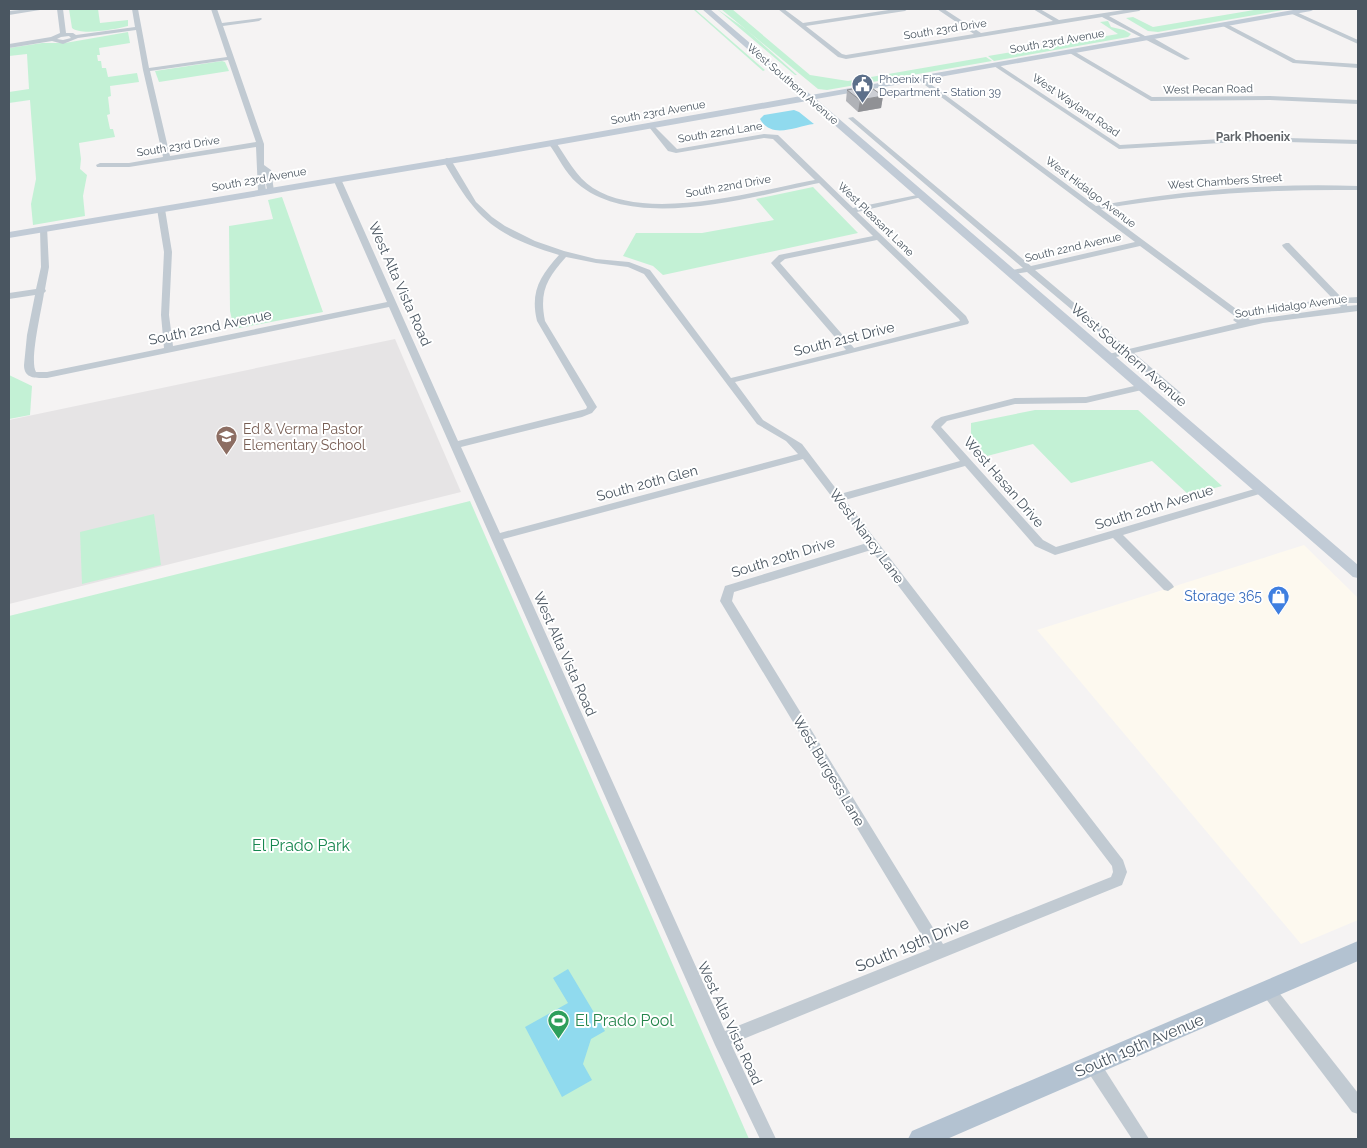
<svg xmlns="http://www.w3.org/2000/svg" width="1367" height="1148" font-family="Raleway,sans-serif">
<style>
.commercial{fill:#fdf9ef}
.education{fill:#e6e4e5}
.green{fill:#c3f1d5}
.water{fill:#90daee}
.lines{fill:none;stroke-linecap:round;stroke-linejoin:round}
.street{fill:#c1cad2;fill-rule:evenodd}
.secondary{fill:#c1cbd6;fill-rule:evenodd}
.primary{fill:#b3c2d1;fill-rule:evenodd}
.wall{fill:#b0b2b7}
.shaded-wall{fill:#909195}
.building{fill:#cdcfd5;stroke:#909195}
.labels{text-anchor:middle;stroke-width:4;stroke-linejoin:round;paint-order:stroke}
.far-street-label{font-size:11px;fill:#4a5661;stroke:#fff}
.far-service-label{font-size:11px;fill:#4e5e75;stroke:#fff;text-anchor:start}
.far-neighbourhood-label{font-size:12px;font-weight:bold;fill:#5f6368;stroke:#fff}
.street-label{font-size:14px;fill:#4a5661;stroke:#fff}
.education-label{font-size:14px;fill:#785e54;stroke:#fff;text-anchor:start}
.shop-label{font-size:14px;fill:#366cbe;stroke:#fff;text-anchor:end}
.near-park-label{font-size:16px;fill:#17864f;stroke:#fff}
.near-street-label{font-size:16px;fill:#4a5661;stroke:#fff}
.near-leisure-label{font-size:16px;fill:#27864d;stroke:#fff;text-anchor:start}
</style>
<rect width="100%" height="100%" fill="#f5f3f3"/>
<!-- commercial -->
<path class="commercial" d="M1304,545L1358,598V920L1301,944L1037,630Z"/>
<!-- education -->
<path class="education" d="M395,339L461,492L9,604V420Z"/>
<!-- green -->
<g class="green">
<path d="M69,9H98L100,23L128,20V26C117,29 81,36 72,28Z"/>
<path d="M717,9L747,30L797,75H795Z"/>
<path d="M721,9H732L810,75L848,81L986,57L992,61L827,90L818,89Z"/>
<path d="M1260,9H1289L1158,32L1148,31L1126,18L1133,17L1153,27Z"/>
<path d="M694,10H696L765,70L763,71Z"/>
<path d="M1108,21L1111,27L1124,30L1131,34L1128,37L994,61L988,56L1118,34L1100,22Z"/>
<path d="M128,32L130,43L99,48L100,55H97L98,61H101L102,68H106L108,77L137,73L139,82L110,86L111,96L108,97L110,114L107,115L110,129H113L115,137L79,143L81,159L80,169L87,175L83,196L85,216L33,225L31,204L36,179L30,100L9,103V92L29,89L27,54L9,56V48L42,43H65Z"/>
<path d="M222,61L225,62L229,71L159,82L155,71Z"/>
<path d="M813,187L858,233L663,275L653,266L623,256L636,233H702L774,220L756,199Z"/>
<path d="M282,197L323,312L234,329L230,311L229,226L273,219L268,200Z"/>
<path d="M9,375L32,386L30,415L9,419Z"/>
<path d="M1035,410H1138L1222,486L1189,495L1152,461L1071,483L1033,444L987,456L971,440V423Z"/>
<path d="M470,501L749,1139H9V616Z"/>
<path d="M154,514L161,565L82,584L80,532Z"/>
</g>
<!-- water -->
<g class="water">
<path d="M794,110L799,112L814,124C796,126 772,140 760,119L764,115Z"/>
<path d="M568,969L605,1031L591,1039L583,1064L592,1080L562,1097L525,1027L568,1003L553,978Z"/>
</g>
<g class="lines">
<!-- street -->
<g class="street">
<path d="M30,9H46L9,15V11Z"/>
<path d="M57,9H63L66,33H73L76,35L135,27L132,9H138L149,68L227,57L211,9H217L222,23L261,18L262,19L259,21L223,26L264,144V165L271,170L274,191L267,189L264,174L266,191L262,193L258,191L256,147L129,167H97L96,165L100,163H129L163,157L143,70L136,30L78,38L63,44L52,41L9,48V44L51,37L60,33ZM69,36L71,38L63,40L57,39L61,37ZM228,60L256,142L170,156L150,71Z"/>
<path d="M778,9H784L803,23L895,9H908L905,11L806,26L842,54L846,55L974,34L937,9H944L981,33L1053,21L1033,9H1040L1059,20L1130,9H1142L1139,11L1109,16L1145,36H1150L1190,59L1185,60L1102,17L846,59L838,57Z"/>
<path d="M1290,11H1294L1358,40V44L1290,13Z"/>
<path d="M1221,23H1225L1296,60L1358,64V68L1293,63L1221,25Z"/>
<path d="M1068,50H1072L1152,97L1270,96L1358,100V104L1270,100L1151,101L1068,52Z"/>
<path d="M996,63L1120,145L1255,137L1358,140V144L1255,141L1119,149L994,66L993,65Z"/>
<path d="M917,77H921L1096,206C1182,190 1270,183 1358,186V190C1271,189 1186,194 1101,209L1243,314L1280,305L1333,299L1283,247L1282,245L1286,243H1289L1342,298L1358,297V303H1347V306L1358,305V311L1263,323L1134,353L1181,393L1176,396L1173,395L1126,355L1105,359V355L1121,351L1027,272L1007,275V271L1023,268L848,118L853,117L1031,266L1135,242L917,79ZM1140,246L1236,317L1233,320L1237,323L1129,349L1035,270ZM1338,304L1341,307L1250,320L1248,318L1280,310Z"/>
<path d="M649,125H653L677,149L764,134L778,135L853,208L922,194L926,196L857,212L966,316L969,322L968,324L735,382L763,420L802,444L840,494L960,461L931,427L935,421L941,417L1015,398L1086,397L1143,384L1148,387L1146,389L1086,403L1015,404L947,421L941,427L1043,540L1056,547L1258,488L1262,487L1267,490L1266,492L1123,535L1172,584L1174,587L1168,591L1164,590L1113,538L1055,555L1035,546L965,466L845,500L1123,860L1127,872L1122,885L731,1044L776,1139H760L715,1045L389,307L47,378C36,378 24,379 24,365L27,335L35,295L9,299V293L36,289L41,267L40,229L47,227L49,267L45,289L46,291L44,293C42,308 29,361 36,372H47L164,348L161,315L164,252L157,209L161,207L165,209L172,252L169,315L173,346L387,302L333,179L337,177L341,179L458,441L586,409L587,407L537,321C530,292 540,276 559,255C494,235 476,219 443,160L447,158L451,160L476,202L492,217L505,226L535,241L564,251L596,259L629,262L650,270L731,378L846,350L771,263L779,255L873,236L819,183C753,196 634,233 577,183C565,173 558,156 548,143L555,141C567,158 576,177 593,188C648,223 755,191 815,180L773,139L764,138L676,153L668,151L649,127ZM877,240L959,319L960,321L854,348L780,263L785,259ZM566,257L596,263L628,267L644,274L757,424L786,441L798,454L500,533L461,447L582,417L592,413L597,407L545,321C539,292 547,278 566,257ZM803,459L867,543L725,586L720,601L930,949L725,1031L503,539ZM871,550L1112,866L1113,872L1111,877L943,944L732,601L734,592Z"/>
<path d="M1268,983L1273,985L1358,1093V1114L1352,1112L1263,995L1260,990L1263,985Z"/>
<path d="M1092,1056L1098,1059L1149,1139H1132L1086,1069L1084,1064L1086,1059Z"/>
</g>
<!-- secondary -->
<path class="secondary" d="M702,9H710L811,95L1299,9H1315L1311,11L816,99L1358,565V578L1353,577L807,101L473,160L9,238V232L473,154L801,96Z"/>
<!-- primary -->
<path class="primary" d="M1358,941V961L947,1139H908L912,1131Z"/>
</g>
<!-- wall -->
<path class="wall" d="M847,90L883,96L881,108L858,112L846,101Z"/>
<!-- shaded-wall -->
<path class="shaded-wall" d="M883,96L881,108L858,112L860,100Z"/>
<!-- building -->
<path class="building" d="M869,86L883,96L860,100L847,90Z"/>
<!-- icons -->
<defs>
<symbol id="civic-pin" viewBox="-11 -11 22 30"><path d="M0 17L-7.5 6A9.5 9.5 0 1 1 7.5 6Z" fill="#5c6f8a" stroke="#fff"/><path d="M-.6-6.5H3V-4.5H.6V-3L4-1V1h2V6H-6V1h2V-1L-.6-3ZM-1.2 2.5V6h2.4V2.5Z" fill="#fff"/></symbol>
<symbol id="school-pin" viewBox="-11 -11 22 30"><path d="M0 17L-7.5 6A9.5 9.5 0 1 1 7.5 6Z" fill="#8d6e63" stroke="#fff"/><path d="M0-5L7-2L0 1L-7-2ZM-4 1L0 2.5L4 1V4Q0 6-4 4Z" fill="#fff"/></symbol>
<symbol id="shop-pin" viewBox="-11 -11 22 30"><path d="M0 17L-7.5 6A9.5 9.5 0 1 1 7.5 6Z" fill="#3f7fe0" stroke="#fff"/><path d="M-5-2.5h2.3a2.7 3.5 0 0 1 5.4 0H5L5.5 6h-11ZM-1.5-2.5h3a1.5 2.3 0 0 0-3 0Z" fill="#fff"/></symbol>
<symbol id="stadium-pin" viewBox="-11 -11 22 30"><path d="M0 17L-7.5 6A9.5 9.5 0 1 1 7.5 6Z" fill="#2e9e5b" stroke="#fff"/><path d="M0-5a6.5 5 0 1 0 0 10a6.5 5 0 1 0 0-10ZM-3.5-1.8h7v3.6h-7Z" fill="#fff"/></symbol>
</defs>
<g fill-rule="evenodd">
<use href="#civic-pin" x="850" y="72" width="25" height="34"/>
<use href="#school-pin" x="214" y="424" width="25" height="34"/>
<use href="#shop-pin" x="1266" y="584" width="25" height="34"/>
<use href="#stadium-pin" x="546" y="1008" width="25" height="34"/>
</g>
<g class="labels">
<!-- far-street labels -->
<g class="far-street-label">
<text transform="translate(945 29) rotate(-9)" y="4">South 23rd Drive</text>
<text transform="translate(1057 41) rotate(-10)" y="4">South 23rd Avenue</text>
<text transform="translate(793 84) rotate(41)" y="4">West Southern Avenue</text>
<text transform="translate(1208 89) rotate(-1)" y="4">West Pecan Road</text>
<text transform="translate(1076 105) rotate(34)" y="4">West Wayland Road</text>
<text transform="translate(658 112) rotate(-10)" y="4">South 23rd Avenue</text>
<text transform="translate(720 132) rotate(-9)" y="4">South 22nd Lane</text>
<text transform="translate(178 146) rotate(-9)" y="4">South 23rd Drive</text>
<text transform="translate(259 179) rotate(-10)" y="4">South 23rd Avenue</text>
<text transform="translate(1225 181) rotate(-4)" y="4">West Chambers Street</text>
<text transform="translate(728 186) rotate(-10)" y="4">South 22nd Drive</text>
<text transform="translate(1091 192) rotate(37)" y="4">West Hidalgo Avenue</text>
<text transform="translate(876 219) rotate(44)" y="4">West Pleasant Lane</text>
<text transform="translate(1073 247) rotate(-13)" y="4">South 22nd Avenue</text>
<text transform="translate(1291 306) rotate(-8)" y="4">South Hidalgo Avenue</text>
</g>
<!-- far-service labels -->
<g class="far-service-label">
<text x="879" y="83">Phoenix Fire<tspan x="879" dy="13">Department - Station 39</tspan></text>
</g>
<!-- far-neighbourhood labels -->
<g class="far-neighbourhood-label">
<text x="1253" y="141">Park Phoenix</text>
</g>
<!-- street labels -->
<g class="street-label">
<text transform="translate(400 284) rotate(66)" y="5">West Alta Vista Road</text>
<text transform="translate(210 327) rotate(-12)" y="5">South 22nd Avenue</text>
<text transform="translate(844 339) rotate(-14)" y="5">South 21st Drive</text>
<text transform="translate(1129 355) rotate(41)" y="5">West Southern Avenue</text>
<text transform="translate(1004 482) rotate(49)" y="5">West Hasan Drive</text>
<text transform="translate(647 483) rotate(-15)" y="5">South 20th Glen</text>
<text transform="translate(1154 507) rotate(-17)" y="5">South 20th Avenue</text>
<text transform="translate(867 536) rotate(53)" y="5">West Nancy Lane</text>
<text transform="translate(783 557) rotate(-17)" y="5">South 20th Drive</text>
<text transform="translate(565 654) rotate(66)" y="5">West Alta Vista Road</text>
<text transform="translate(829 771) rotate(59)" y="5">West Burgess Lane</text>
<text transform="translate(730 1023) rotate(65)" y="5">West Alta Vista Road</text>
</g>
<!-- education labels -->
<g class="education-label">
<text x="243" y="434">Ed &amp; Verma Pastor<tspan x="243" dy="16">Elementary School</tspan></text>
</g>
<!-- shop labels -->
<g class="shop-label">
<text x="1262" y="601">Storage 365</text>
</g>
<!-- near-park labels -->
<g class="near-park-label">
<text x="301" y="851">El Prado Park</text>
</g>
<!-- near-street labels -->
<g class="near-street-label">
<text transform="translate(912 944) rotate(-22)" y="6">South 19th Drive</text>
<text transform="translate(1139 1045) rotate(-23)" y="6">South 19th Avenue</text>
</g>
<!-- near-leisure labels -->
<g class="near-leisure-label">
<text x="575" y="1026">El Prado Pool</text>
</g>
</g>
<!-- border -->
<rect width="1367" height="1148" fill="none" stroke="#4a5661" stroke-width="20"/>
</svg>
